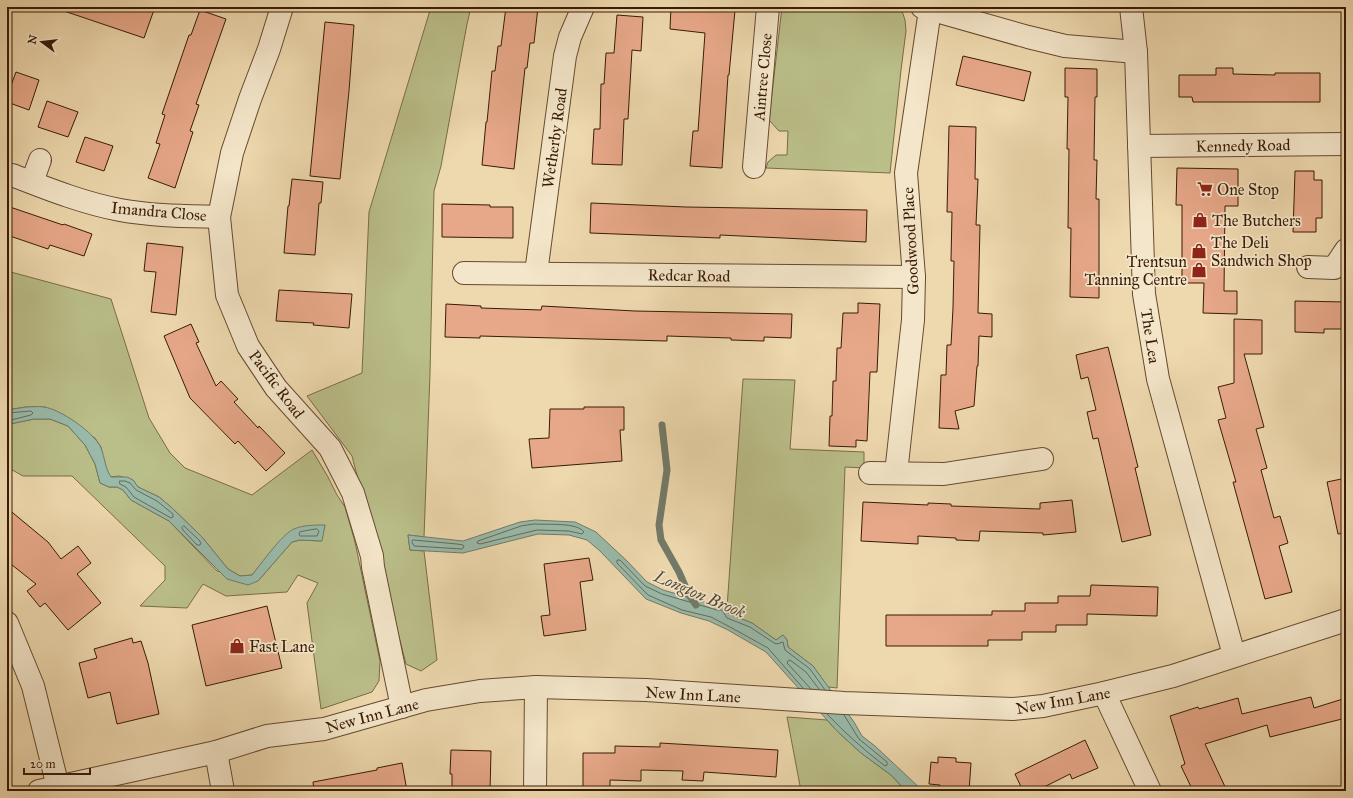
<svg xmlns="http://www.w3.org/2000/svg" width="1353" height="798" font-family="'IM FELL Great Primer',serif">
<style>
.green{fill:#babe89;stroke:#796c47}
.water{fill:#99baaa;stroke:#727a68}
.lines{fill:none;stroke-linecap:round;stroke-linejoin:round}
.shore{stroke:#686a58;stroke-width:1}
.stream{stroke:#727a68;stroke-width:7}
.building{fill:#e7a889;stroke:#381b05}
.minor-casing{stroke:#664a2f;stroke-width:24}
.minor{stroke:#f4e6ca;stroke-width:22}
.labels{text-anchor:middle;stroke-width:3.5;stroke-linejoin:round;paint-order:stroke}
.street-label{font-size:16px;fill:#381b05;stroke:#f4e6ca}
.poi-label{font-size:16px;fill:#381b05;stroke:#f4e6ca;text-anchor:start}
.water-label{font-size:17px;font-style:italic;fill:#554b37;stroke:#f4e6ca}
</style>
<rect width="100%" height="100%" fill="#eed8ae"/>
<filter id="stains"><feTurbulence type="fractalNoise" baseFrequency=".005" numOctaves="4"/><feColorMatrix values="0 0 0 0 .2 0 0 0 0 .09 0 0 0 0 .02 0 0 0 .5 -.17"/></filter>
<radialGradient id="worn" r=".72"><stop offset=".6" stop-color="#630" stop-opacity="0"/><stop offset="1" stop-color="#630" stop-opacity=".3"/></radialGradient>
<!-- green -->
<g class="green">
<path d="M431,7H471L467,24L441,166L434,191L430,373L424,537L408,535L410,550L424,551L437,660L421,671L406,664L352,456L307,396L362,373L369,212Z"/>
<path d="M782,7H896L901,8L905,20L906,31L901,70L890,173L766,168L768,162L776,155H787L788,131H779L769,120Z"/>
<path d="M7,271L111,299L149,418L170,453L185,468L252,495L312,450L328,477L337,495L345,507L355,542L380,661L379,681L372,692L321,709L307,603L318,583L298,575L287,592L226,596L203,584L187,608L140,606L165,580V566L72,476H23L7,467V427L10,424L34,419H50L68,426L85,445L95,464L100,483L109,487H117L123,490L131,500L169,521L217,571L258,581L292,542L300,540L321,541L325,525L277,544L252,575L240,576L228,569L202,537L172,508L159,497L138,487L133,480L119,476L111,477L106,470L101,447L95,438L45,407H26L7,410Z"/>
<path d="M743,379L795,380L790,449L864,452V468L845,467L837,688L828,687L813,666L788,647L787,640L783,635L776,640L752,623L729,614L727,608Z"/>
<path d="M787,717L827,720L837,731L861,753L891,775L906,791H801Z"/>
</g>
<!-- water -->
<g class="water">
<path d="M26,407C32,407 38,406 44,407C60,409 95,433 101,448C105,458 105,468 111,477H127L133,480L138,487L159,497L172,508L202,537L228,569L240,576L252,575C261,564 282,534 294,529C303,525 315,525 325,525L322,541L300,540L292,542L258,581L248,585L227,579L169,521L131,500L123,490L117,487H109L100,483L95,464L85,445L68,426L50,419H34L10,424L7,427V410Z"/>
<path d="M535,520L575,522L596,532L627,561L647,582L663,590L719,606L724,604L729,614L752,623L776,640L783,635L787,640L788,647L813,666L854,722L862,736L875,746L923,791H906L891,775L861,753L837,731L766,652L728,630L709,621L681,613L646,599L600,551L587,540L569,535L538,534L463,553L410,550L408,535L463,541L520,522Z"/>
</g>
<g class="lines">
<!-- shore -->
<g class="shore">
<path d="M7,413L31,411L33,413L31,415L7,421"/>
<path d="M120,481H125L130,483L136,490L157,501L173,514V517L171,518L134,497L126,487L120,484Z"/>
<path d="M535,524C547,525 577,522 584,532L582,534L569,531L537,530L480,544L477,543L478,541L521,526Z"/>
<path d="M184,526L199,540L201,543L200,545H197L183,530L182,528Z"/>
<path d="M317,529L319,531L317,536H300L299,534L300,532Z"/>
<path d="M413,540L457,544L463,545L464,547L462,549L414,546L412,542Z"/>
<path d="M803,688L768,648L730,627L711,617L682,610L648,595L617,563V560H620L645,586L662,594L717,610H722L727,618L750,627L774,643L777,644L783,642L785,650L810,669L825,690"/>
<path d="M811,689L787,663L788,661L790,660L806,672L819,689"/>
<path d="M827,714C845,733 864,750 885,766L887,765V762L859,739L844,715"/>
</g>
<!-- stream -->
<path class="stream" d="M662,425L667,470L659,525L661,540L679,572L689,595L696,605"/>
</g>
<!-- building -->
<g class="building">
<path d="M61,7H155L144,38L61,10Z"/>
<path d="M506,7H538L534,43H530L527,68H525L514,169L482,165L486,122H487L492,71H495L498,46H501Z"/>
<path d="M671,7L708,9V7H729V9L735,10L729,75H728L722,168L690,166L693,131H698L705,33L670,29Z"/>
<path d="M200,10L226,19L196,104L199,105L190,131L193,132L175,188L148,178L160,144L156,143L165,115L162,114L189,35H191Z"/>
<path d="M617,15L643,17L641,51L632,50L628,119H624L622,165L592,164L594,129H600L601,84H604L606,53H614Z"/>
<path d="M325,22L354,25L349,91L340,179L310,176Z"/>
<path d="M963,56L1031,72L1024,101L956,85Z"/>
<path d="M1065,68L1097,69V97H1095L1094,160H1097L1096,199H1099V298L1070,297L1071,228H1068L1069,149H1067L1068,97H1065Z"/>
<path d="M1216,68H1233V74L1275,75V73H1320V102H1193L1192,97H1179V75H1216Z"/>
<path d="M16,72L39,80L29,110L7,102V96Z"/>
<path d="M47,101L78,112L68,137L38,127Z"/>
<path d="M949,126L976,127L975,179H978L976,225H980L978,313L992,314V337L979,336L978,366H977L974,406L955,411L959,429L939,428L941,375H946L947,345H951L953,308L954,261H951L952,212H947Z"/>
<path d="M85,137L113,146L104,171L76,162Z"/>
<path d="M1177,168L1238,169V206H1225L1224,291H1237V314L1203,313L1204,283H1182V205H1176Z"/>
<path d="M1295,171H1314V180H1322V218H1316V232H1293Z"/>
<path d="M292,179L323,182L321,203H319L315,255L284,253L288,206H289Z"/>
<path d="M591,203L686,207L867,210L866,242L720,235V238L590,233Z"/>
<path d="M442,204L490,205V207H513V238L442,237Z"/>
<path d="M7,206L63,225L64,224L92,234L84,256L50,245L48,249L7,235Z"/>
<path d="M147,243L183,247L176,315L151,312L156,272L144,271Z"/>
<path d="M279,290L352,294L349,328L313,325L314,323L276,321Z"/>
<path d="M1295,301L1346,302V329H1324V333L1295,332Z"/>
<path d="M858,303L880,304L877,372H870L867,441L856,440V447L829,446L830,416H832L833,381H836L837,348H841L843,313H858Z"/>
<path d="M446,304L481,306V308L541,310L542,306L635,311L792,314L791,338L764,337V341L731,340V338L667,336V341L480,336V338L445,337Z"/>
<path d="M1234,319L1262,320V354H1244L1264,427L1256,429L1267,468L1261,470L1274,518L1280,516L1288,543L1279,546L1292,592L1265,599L1233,482H1236L1218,420L1226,418L1218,387L1234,383Z"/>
<path d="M191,324L199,342L196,343L216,386L221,381L238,399L234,402L258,428L259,426L285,453L266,471L238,441L235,444L190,398L164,336Z"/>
<path d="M1108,347L1138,467L1135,468L1151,535L1122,542L1098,438L1093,439L1087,412L1096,410L1088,377L1081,379L1076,355Z"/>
<path d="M584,407H624V430H620L622,461L532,468L529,439L549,438L550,409H584Z"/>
<path d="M1346,478V533L1338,534L1327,482Z"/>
<path d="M1072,500L1076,532L1043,535V533L980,531L979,541L956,540V538L918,536V544L861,541L863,502L928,505V503L951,504V506L1040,509V503Z"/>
<path d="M7,508L48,542L61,559L78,546L91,563L77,574L101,603L68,630L45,603L40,607L27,591L36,584L7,561Z"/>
<path d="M589,558L593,580L580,582L586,630L544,636L541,616L550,615L544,564Z"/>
<path d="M1091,585L1158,587L1157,616L1087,614V625H1056V632H1022V640H988V646H886V615H992V611H1025V603H1058V596H1090Z"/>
<path d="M267,606L282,668L206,686L192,625Z"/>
<path d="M132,638L133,643L141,641L148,663L159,714L117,724L110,692L88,698L79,663L97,658L94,649Z"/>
<path d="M1311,697L1314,708L1346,698V718L1270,737L1267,725L1205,744L1227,791H1193L1181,766L1185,764L1170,716L1198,707L1199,709L1238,698L1242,714Z"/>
<path d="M1085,740L1098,768L1072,779L1070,774L1036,791H1023L1015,774Z"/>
<path d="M660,743L778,750L776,777L704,772L703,781L682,780L683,771L641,770V781L610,780V788H583V753H615V746L660,747Z"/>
<path d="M451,750L491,751L490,791H452V774H450Z"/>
<path d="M938,757L956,758V762L971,763L969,791H939L940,785L929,784L931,762L938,763Z"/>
<path d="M402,763L407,791H314L313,782L377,770V768Z"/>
</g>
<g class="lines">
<defs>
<g id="minor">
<path d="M282,7L269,49L250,99L232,153L219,217L227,295L248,346L276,388L330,448L353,493L372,556L373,567L402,707"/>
<path d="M922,7L1028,37L1065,46L1136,52"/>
<path d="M1131,7L1136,52L1144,294L1158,379L1234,655"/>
<path d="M1139,146L1346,144"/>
<path d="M754,167L768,7"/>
<path d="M12,175C48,189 83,203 120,210C153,216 186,216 219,217"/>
<path d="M32,182L40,160"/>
<path d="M1308,267L1334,268L1346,250"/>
<path d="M464,273L914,277"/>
<path d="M536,273L565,56L570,37L583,7"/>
<path d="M870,473L944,474L1042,459"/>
<path d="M896,473L913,320L914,277L906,173L930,10"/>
<path d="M7,623L33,686L58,787"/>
<path d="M1104,693L1150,791"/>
<path d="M216,752L223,791"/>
<path d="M39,791L216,752L267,736L324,729L426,700L480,691L536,687L646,690L844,703L1013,709L1043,706L1104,693L1173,676L1346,620"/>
<path d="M535,791L536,687"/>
</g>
</defs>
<!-- minor casing -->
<use href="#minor" class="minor-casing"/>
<!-- minor -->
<use href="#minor" class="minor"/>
</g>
<!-- icons -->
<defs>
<symbol id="supermarket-bare" viewBox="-9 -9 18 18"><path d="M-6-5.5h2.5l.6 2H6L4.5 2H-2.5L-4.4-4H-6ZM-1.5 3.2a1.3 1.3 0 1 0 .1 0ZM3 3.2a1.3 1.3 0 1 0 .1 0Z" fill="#8f2418" stroke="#f4e6ca" stroke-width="2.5" paint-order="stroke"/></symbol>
<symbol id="shop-bare" viewBox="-9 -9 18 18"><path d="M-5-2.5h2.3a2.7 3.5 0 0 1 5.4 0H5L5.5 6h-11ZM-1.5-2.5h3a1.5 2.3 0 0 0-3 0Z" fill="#8f2418" stroke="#f4e6ca" stroke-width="2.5" paint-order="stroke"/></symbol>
</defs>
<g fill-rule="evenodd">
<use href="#supermarket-bare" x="1194" y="178" width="22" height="22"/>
<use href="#shop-bare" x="1189" y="209" width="22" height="22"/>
<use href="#shop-bare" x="1188" y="240" width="22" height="22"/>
<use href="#shop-bare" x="1188" y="259" width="22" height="22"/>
<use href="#shop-bare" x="226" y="635" width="22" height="22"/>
</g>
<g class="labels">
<!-- street labels -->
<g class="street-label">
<text transform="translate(762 77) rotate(-85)" y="6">Aintree Close</text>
<text transform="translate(554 138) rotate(-82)" y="6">Wetherby Road</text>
<text transform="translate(1243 145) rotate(-1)" y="6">Kennedy Road</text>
<text transform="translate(159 211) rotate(5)" y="6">Imandra Close</text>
<text transform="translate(910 241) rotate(-93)" y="6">Goodwood Place</text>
<text transform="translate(689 275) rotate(1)" y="6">Redcar Road</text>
<text transform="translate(1151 336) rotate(81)" y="6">The Lea</text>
<text transform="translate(277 384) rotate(53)" y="6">Pacific Road</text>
<text transform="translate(693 694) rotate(3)" y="6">New Inn Lane</text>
<text transform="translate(1063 700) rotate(-10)" y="6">New Inn Lane</text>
<text transform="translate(372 715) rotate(-15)" y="6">New Inn Lane</text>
</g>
<!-- poi labels -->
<g class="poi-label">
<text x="1217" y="195">One Stop</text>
<text x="1212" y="226">The Butchers</text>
<text x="1211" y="248">The Deli<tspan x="1211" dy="18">Sandwich Shop</tspan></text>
<text x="1187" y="267" text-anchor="end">Trentsun<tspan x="1187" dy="18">Tanning Centre</tspan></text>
<text x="249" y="652">Fast Lane</text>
</g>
<!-- water labels -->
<g class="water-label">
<text transform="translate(700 594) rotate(23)" y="6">Longton Brook</text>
</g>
</g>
<!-- margin -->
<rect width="1353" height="798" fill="none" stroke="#eed8ae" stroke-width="24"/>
<rect x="8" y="8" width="1337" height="782" fill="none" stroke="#381b05" stroke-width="2"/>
<rect x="12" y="12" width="1329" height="774" fill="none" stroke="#381b05"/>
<!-- north arrow -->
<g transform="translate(42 42) rotate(285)" stroke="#f4e6ca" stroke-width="3" paint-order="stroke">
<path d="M0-3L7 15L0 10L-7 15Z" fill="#381b05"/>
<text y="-6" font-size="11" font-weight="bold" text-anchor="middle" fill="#381b05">N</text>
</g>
<!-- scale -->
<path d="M24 768v6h66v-6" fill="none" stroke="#381b05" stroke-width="2"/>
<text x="30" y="768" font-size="12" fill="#381b05" stroke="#f4e6ca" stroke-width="3" paint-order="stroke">20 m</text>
<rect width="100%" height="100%" filter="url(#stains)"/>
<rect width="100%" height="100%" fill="url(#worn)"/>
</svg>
